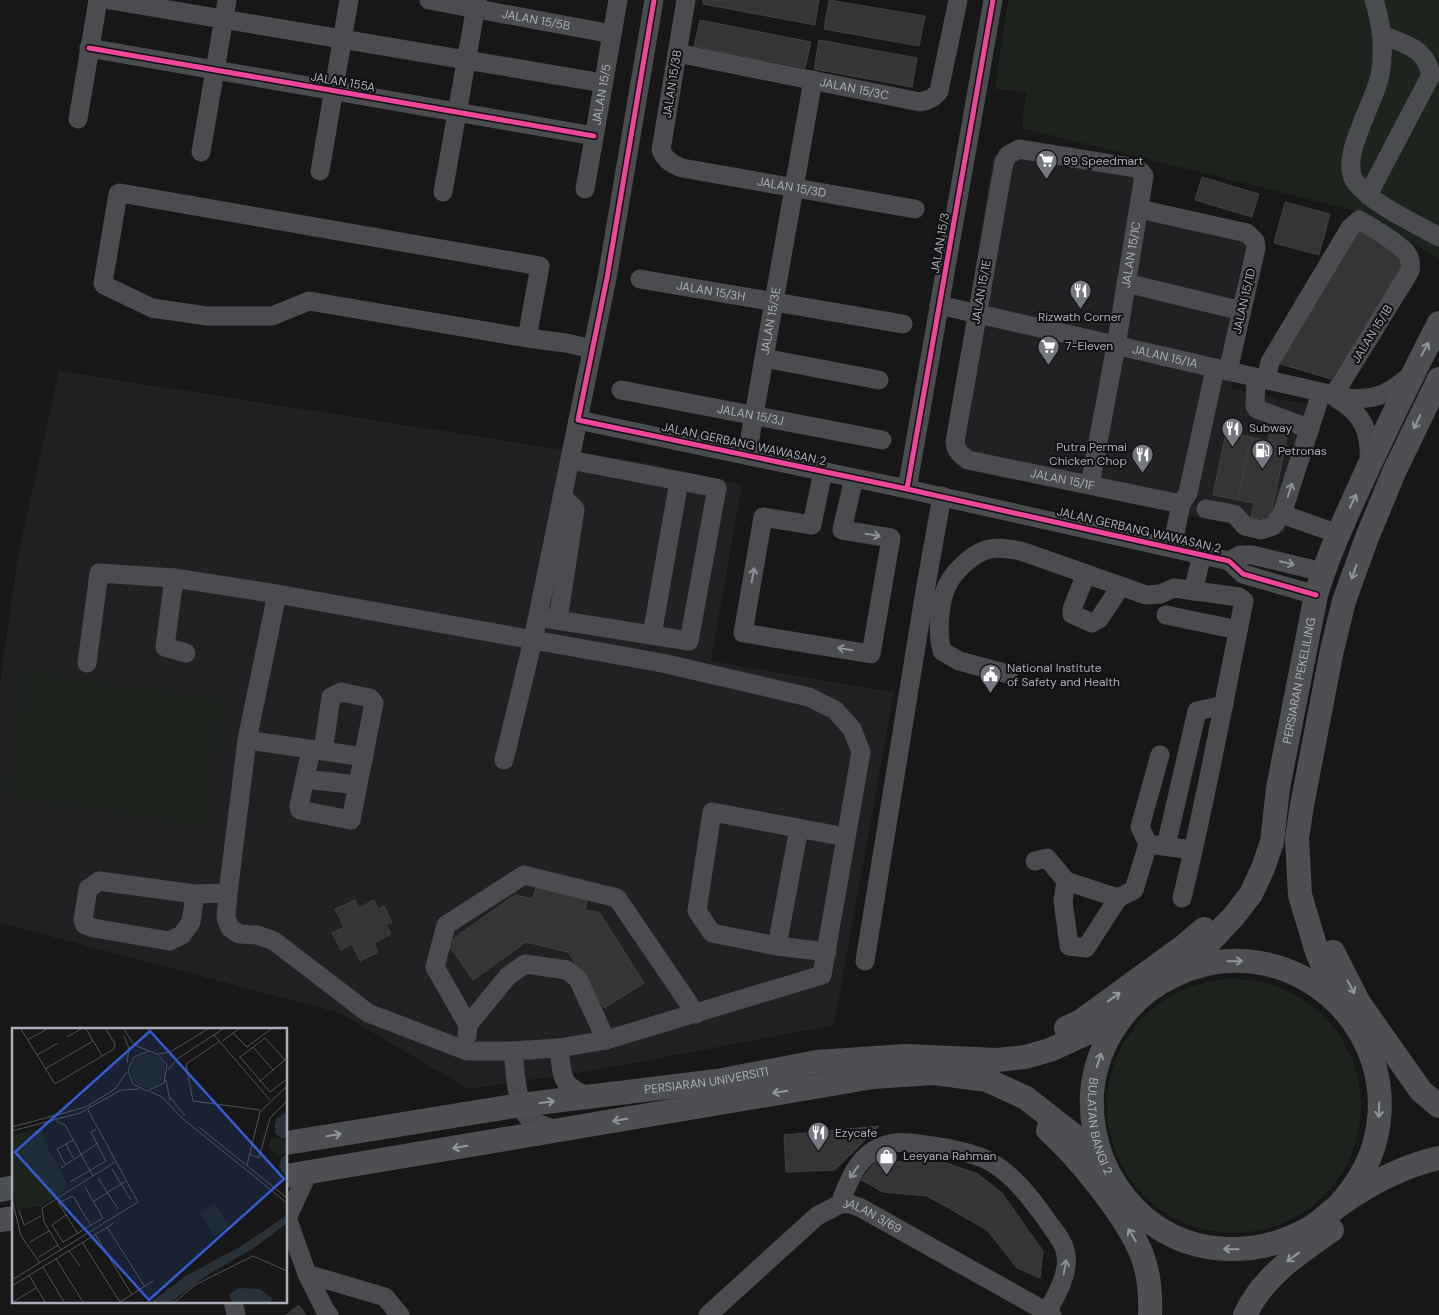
<svg xmlns="http://www.w3.org/2000/svg" width="1439" height="1315" font-family="'DM Sans',sans-serif">
<style>
.built{fill:#212123}
.green{fill:#1d241e}
.building{fill:#353536;stroke:#3f4043}
.lines{fill:none;stroke-linecap:round;stroke-linejoin:round}
.minor{stroke:#4b4c50;stroke-width:19}
.major{stroke:#4d4f52;stroke-width:24}
.cycleway-casing{stroke:#111113;stroke-width:8}
.cycleway{stroke:#ed469a;stroke-width:5}
.oneway{stroke:#91969e}
.oneway2{stroke:#8c9099}
.labels{text-anchor:middle;stroke-width:4;stroke-linejoin:round;paint-order:stroke}
.street-label{font-size:12px;fill:#a8adb8;stroke:#111113}
.poi-label{font-size:12px;fill:#a8adb8;stroke:#111113;text-anchor:start}
.inset-road{fill:none;stroke:#515357;stroke-width:1}
.view{fill:#325cd3;fill-opacity:0.15;stroke:#325cd3;stroke-width:2.5}
.inset-edge{fill:none;stroke:#a8adb8;stroke-width:2.5}
</style>
<rect width="100%" height="100%" fill="#171717"/>
<!-- built -->
<g class="built">
<path d="M1017,142L1137,161L1153,173L1148,202L1252,226L1266,240L1231,389L1325,408L1284,535L961,469L946,455L993,156Z"/>
<path d="M59,371L648,463L742,485L711,661L894,692L834,1025L597,1070L468,1089L340,1013L0,923V683L18,555Z"/>
</g>
<!-- green -->
<g class="green">
<path d="M1008,0H1439V258L1352,210L1022,128L1026,92L995,89Z"/>
<path d="M26,671L223,700L204,826L6,796Z"/>
<circle cx="1234" cy="1106" r="127"/>
</g>
<!-- building -->
<g class="building">
<path d="M703,0H819L815,25L703,4Z"/>
<path d="M829,0L925,16L919,46L824,29Z"/>
<path d="M700,20L811,42L805,68L694,46Z"/>
<path d="M819,40L917,58L912,87L814,69Z"/>
<path d="M1202,177L1259,194L1252,217L1195,200Z"/>
<path d="M1285,202L1330,214L1319,255L1274,243Z"/>
<path d="M1359,229L1406,259L1331,379L1274,362Z"/>
<path d="M1271,428L1288,432L1270,521L1251,517L1254,503L1238,500L1251,437L1268,441Z"/>
<path d="M1226,432L1251,437L1238,500L1213,495Z"/>
<path d="M536,887L588,897L585,910L599,912L644,983L604,1008L568,952L526,942L473,980L447,943L515,895L533,899Z"/>
<path d="M355,900L359,908L374,900L378,909L384,906L392,922L386,925L391,934L374,943L378,952L360,961L352,944L341,950L332,933L344,927L335,909Z"/>
<path d="M879,1126L835,1170L786,1172L784,1135Z"/>
<path d="M876,1161L946,1163L978,1174L1002,1193L1043,1251L1040,1278L1017,1268L987,1230L927,1196L883,1192L861,1180Z"/>
<path d="M299,1305L306,1315H286Z"/>
</g>
<g class="lines">
<!-- minor -->
<g class="minor">
<path d="M110,0L603,83"/>
<path id="s1" d="M429,0L612,34"/>
<path id="s2" d="M686,0L661,150C665,160 672,164 682,168L915,209"/>
<path d="M1374,0C1382,25 1385,49 1380,75C1375,103 1337,160 1356,183C1375,206 1413,222 1439,237"/>
<path d="M89,48L594,136"/>
<path id="s3" d="M677,53L920,102C929,100 934,98 939,91L958,0"/>
<path d="M78,119L98,0"/>
<path d="M201,152L227,0"/>
<path d="M320,171L349,0"/>
<path id="s4" d="M585,189L618,0"/>
<path d="M443,192L477,0"/>
<path d="M1368,195L1431,75C1425,47 1406,45 1382,35"/>
<path d="M1139,209L1247,233L1255,241L1256,248L1228,371"/>
<path id="s5" d="M640,279L903,324"/>
<path d="M1126,283L1242,311"/>
<path id="s6" d="M939,305L1347,398C1377,401 1389,393 1411,375"/>
<path d="M527,338L540,266L120,193L118,194L103,283L104,285L152,308L207,316H272L309,301L527,338L566,343L592,349"/>
<path d="M764,358L879,380"/>
<path d="M1256,378L1255,406L1257,409L1310,429"/>
<path d="M1266,380L1270,362L1350,228L1359,220C1372,227 1396,242 1406,252C1411,258 1411,264 1410,271L1333,396"/>
<path id="s7" d="M621,390L882,440"/>
<path d="M1321,393L1282,514L1338,534"/>
<path d="M1336,398C1364,414 1371,433 1369,464"/>
<path d="M578,420L907,489L1229,561L1243,574L1316,595"/>
<path id="s8" d="M747,455L813,80"/>
<path d="M823,471L812,525L763,517L743,633L871,654L891,538L842,530L854,478"/>
<path id="s9" d="M1090,485L1116,346L1144,176L1141,172L1136,168L1019,149L1008,155L1004,162L955,442C956,451 961,455 968,460L1181,504"/>
<path d="M907,489L993,0"/>
<path d="M1206,509L1234,514L1245,526L1261,530L1273,526L1282,514"/>
<path d="M1172,548L1181,504L1188,493L1215,369"/>
<path d="M1229,561L1240,555H1252L1323,572"/>
<path d="M1086,574L1072,609V614L1092,623L1099,619L1121,586"/>
<path d="M174,578L165,647L186,653"/>
<path d="M1193,591L1202,555"/>
<path d="M1166,615L1238,630"/>
<path d="M538,617L689,641L717,488L570,460"/>
<path d="M558,620L575,509L562,496"/>
<path d="M652,635L679,481"/>
<path d="M87,663L99,573L174,578L277,594L662,663L809,697L835,710L852,729L861,752L822,975L606,1040L559,1048L513,1051H467L368,1013L274,941L257,935L239,934L230,928L226,918L228,893L247,740L277,594"/>
<path d="M1008,674L959,661L942,651C937,633 939,598 949,582C956,570 970,557 983,551C994,546 1009,549 1021,551L1146,595L1160,594L1174,588L1239,597L1244,601C1224,701 1206,800 1182,898"/>
<path d="M247,740L364,757"/>
<path d="M311,750L299,806L300,810L351,820L374,703L370,698L341,692L331,697L323,751"/>
<path d="M504,760L533,640L607,278L654,0"/>
<path d="M305,779L358,785"/>
<path d="M799,828L777,946L712,933L697,911L712,812L846,837"/>
<path d="M1148,844L1140,827L1160,755"/>
<path d="M1166,846L1197,711L1224,705"/>
<path d="M1035,861L1047,858L1066,881L1063,901L1069,946L1086,948L1118,898"/>
<path d="M1066,881L1118,898L1134,890L1148,844L1193,850"/>
<path d="M195,894L191,922L182,935L169,941L94,928L85,925L83,920L88,889L99,881L195,894L228,893"/>
<path d="M777,946L827,952"/>
<path d="M865,961L925,591L942,496"/>
<path d="M468,1025L435,967L446,925L524,875L617,898L696,1014"/>
<path d="M467,1036L468,1025L508,976L525,964L567,970L578,979L606,1040"/>
<path d="M559,1048C563,1078 559,1085 590,1097"/>
<path d="M513,1051C515,1067 516,1104 527,1116C534,1124 549,1127 559,1131"/>
<path d="M840,1204C850,1176 861,1148 895,1143C906,1141 921,1145 933,1146C948,1148 978,1154 991,1162C1014,1176 1030,1197 1046,1219C1053,1230 1065,1242 1066,1255C1069,1274 1056,1296 1047,1312"/>
<path d="M286,1215L307,1274L325,1310L329,1315"/>
<path d="M288,1216L308,1173"/>
<path d="M307,1274L385,1297L400,1315"/>
<path d="M233,1301L236,1315"/>
<path id="s10" d="M708,1315L817,1216L840,1204H851L861,1208L1052,1315"/>
</g>
<!-- major -->
<g class="major">
<path d="M1333,952L1359,1003L1421,1091L1439,1106"/>
<path id="s11" d="M1183,970L1234,916L1251,894L1263,868L1272,842L1278,788L1316,595C1329,551 1349,510 1368,468C1391,419 1414,371 1439,323"/>
<path d="M1338,1001L1317,952L1300,895L1297,838L1302,805L1332,650L1344,601L1366,540L1394,472L1439,379"/>
<path d="M1066,1028L1081,1021L1184,946L1204,929"/>
<path d="M1048,1130C1078,1157 1122,1211 1139,1248C1149,1269 1151,1292 1150,1315"/>
<path id="s12" d="M286,1143L521,1105L717,1081L817,1062L905,1056L997,1060L1025,1057L1050,1050L1122,1017"/>
<path d="M286,1176L873,1077L934,1073L987,1080L1026,1098L1100,1156"/>
<path d="M0,1190L14,1187"/>
<path id="s13" d="M1338,1206C1354,1188 1367,1169 1374,1145C1408,1025 1285,921 1173,976C1128,997 1096,1043 1092,1093C1090,1137 1104,1177 1135,1209C1183,1257 1253,1260 1310,1228C1320,1222 1329,1213 1338,1206C1369,1184 1402,1166 1439,1158"/>
<path d="M0,1220L14,1218"/>
<path d="M1245,1315C1263,1276 1298,1254 1332,1230"/>
</g>
<defs>
<g id="cycleway">
<path d="M654,0L607,278L578,420L907,489L1229,561L1243,574L1316,595"/>
<path d="M89,48L594,136"/>
<path d="M907,489L993,0"/>
</g>
</defs>
<!-- cycleway casing -->
<use href="#cycleway" class="cycleway-casing"/>
<!-- cycleway -->
<use href="#cycleway" class="cycleway"/>
</g>
<!-- one-way arrows -->
<defs><path id="oneway-shaft" d="M-6 0H5M1.5-3L5.5 0L1.5 3" fill="none" stroke-width="1.6" stroke-linecap="round" stroke-linejoin="round" transform="scale(1.25)"/></defs>
<g class="oneway">
<use href="#oneway-shaft" transform="translate(1425 349) rotate(-62)"/>
<use href="#oneway-shaft" transform="translate(1417 422) rotate(115)"/>
<use href="#oneway-shaft" transform="translate(1353 501) rotate(-65)"/>
<use href="#oneway-shaft" transform="translate(1354 572) rotate(109)"/>
<use href="#oneway-shaft" transform="translate(1235 961) rotate(-1)"/>
<use href="#oneway-shaft" transform="translate(1351 987) rotate(62)"/>
<use href="#oneway-shaft" transform="translate(1114 997) rotate(-36)"/>
<use href="#oneway-shaft" transform="translate(1099 1060) rotate(-72)"/>
<use href="#oneway-shaft" transform="translate(780 1092) rotate(170)"/>
<use href="#oneway-shaft" transform="translate(547 1102) rotate(-7)"/>
<use href="#oneway-shaft" transform="translate(1379 1110) rotate(92)"/>
<use href="#oneway-shaft" transform="translate(620 1120) rotate(170)"/>
<use href="#oneway-shaft" transform="translate(334 1135) rotate(-9)"/>
<use href="#oneway-shaft" transform="translate(460 1147) rotate(171)"/>
<use href="#oneway-shaft" transform="translate(1132 1235) rotate(-121)"/>
<use href="#oneway-shaft" transform="translate(1231 1249) rotate(-179)"/>
<use href="#oneway-shaft" transform="translate(1293 1257) rotate(144)"/>
</g>
<g class="oneway2">
<use href="#oneway-shaft" transform="translate(1290 490) rotate(-72)"/>
<use href="#oneway-shaft" transform="translate(873 535) rotate(9)"/>
<use href="#oneway-shaft" transform="translate(1287 563) rotate(13)"/>
<use href="#oneway-shaft" transform="translate(753 575) rotate(-80)"/>
<use href="#oneway-shaft" transform="translate(845 649) rotate(-171)"/>
<use href="#oneway-shaft" transform="translate(854 1172) rotate(125)"/>
<use href="#oneway-shaft" transform="translate(1065 1267) rotate(-80)"/>
</g>
<!-- icons -->
<defs>
<symbol id="supermarket-pin" viewBox="-11 -11 22 30"><path d="M0 17L-7.5 6A9.5 9.5 0 1 1 7.5 6Z" fill="#757880" stroke="#111113"/><path d="M-6-5.5h2.5l.6 2H6L4.5 2H-2.5L-4.4-4H-6ZM-1.5 3.2a1.3 1.3 0 1 0 .1 0ZM3 3.2a1.3 1.3 0 1 0 .1 0Z" fill="#fff"/></symbol>
<symbol id="restaurant-pin" viewBox="-11 -11 22 30"><path d="M0 17L-7.5 6A9.5 9.5 0 1 1 7.5 6Z" fill="#757880" stroke="#111113"/><path d="M-5-6h1v4h1v-4h1v4h1v-4h1v5L-1.5 .5V6h-2V.5L-5-1ZM5-6V6H3V1.5H1.5Q1.5-4 5-6Z" fill="#fff"/></symbol>
<symbol id="fuel-pin" viewBox="-11 -11 22 30"><path d="M0 17L-7.5 6A9.5 9.5 0 1 1 7.5 6Z" fill="#757880" stroke="#111113"/><path d="M-5.5-6h7V0h2V4h1.3V-2.5L3-4.5l.8-.8L6-3V5H2.5V1h-1V6h-7ZM-4.2-4.7v3.2H.2V-4.7Z" fill="#fff"/></symbol>
<symbol id="civic-pin" viewBox="-11 -11 22 30"><path d="M0 17L-7.5 6A9.5 9.5 0 1 1 7.5 6Z" fill="#757880" stroke="#111113"/><path d="M-.6-6.5H3V-4.5H.6V-3L4-1V1h2V6H-6V1h2V-1L-.6-3ZM-1.2 2.5V6h2.4V2.5Z" fill="#fff"/></symbol>
<symbol id="shop-pin" viewBox="-11 -11 22 30"><path d="M0 17L-7.5 6A9.5 9.5 0 1 1 7.5 6Z" fill="#757880" stroke="#111113"/><path d="M-5-2.5h2.3a2.7 3.5 0 0 1 5.4 0H5L5.5 6h-11ZM-1.5-2.5h3a1.5 2.3 0 0 0-3 0Z" fill="#fff"/></symbol>
</defs>
<g fill-rule="evenodd">
<use href="#supermarket-pin" x="1034" y="148" width="25" height="34"/>
<use href="#restaurant-pin" x="1068" y="278" width="25" height="34"/>
<use href="#supermarket-pin" x="1036" y="334" width="25" height="34"/>
<use href="#restaurant-pin" x="1220" y="416" width="25" height="34"/>
<use href="#fuel-pin" x="1250" y="438" width="25" height="34"/>
<use href="#restaurant-pin" x="1130" y="442" width="25" height="34"/>
<use href="#civic-pin" x="978" y="662" width="25" height="34"/>
<use href="#restaurant-pin" x="806" y="1120" width="25" height="34"/>
<use href="#shop-pin" x="874" y="1144" width="25" height="34"/>
</g>
<g class="labels">
<!-- street labels -->
<g class="street-label">
<text dy="4" stroke="none"><textPath href="#s1" startOffset="109">JALAN 15/5B</textPath></text>
<text transform="translate(343 82) rotate(10)" y="4">JALAN 155A</text>
<text transform="translate(672 84) rotate(-81)" y="4">JALAN 15/3B</text>
<text dy="4" stroke="none"><textPath href="#s3" startOffset="181">JALAN 15/3C</textPath></text>
<text dy="4" stroke="none"><textPath href="#s4" startOffset="96">JALAN 15/5</textPath></text>
<text dy="4" stroke="none"><textPath href="#s2" startOffset="292">JALAN 15/3D</textPath></text>
<text transform="translate(940 243) rotate(-80)" y="4">JALAN 15/3</text>
<text dy="4" stroke="none"><textPath href="#s9" startOffset="234">JALAN 15/1C</textPath></text>
<text dy="4" stroke="none"><textPath href="#s5" startOffset="72">JALAN 15/3H</textPath></text>
<text transform="translate(981 292) rotate(-80)" y="4">JALAN 15/1E</text>
<text transform="translate(1244 301) rotate(-77)" y="4">JALAN 15/1D</text>
<text dy="4" stroke="none"><textPath href="#s8" startOffset="136">JALAN 15/3E</textPath></text>
<text transform="translate(1372 334) rotate(-58)" y="4">JALAN 15/1B</text>
<text dy="4" stroke="none"><textPath href="#s6" startOffset="232">JALAN 15/1A</textPath></text>
<text dy="4" stroke="none"><textPath href="#s7" startOffset="132">JALAN 15/3J</textPath></text>
<text transform="translate(744 444) rotate(12)" y="4">JALAN GERBANG WAWASAN 2</text>
<text dy="4" stroke="none"><textPath href="#s9" startOffset="868">JALAN 15/1F</textPath></text>
<text transform="translate(1139 530) rotate(13)" y="4">JALAN GERBANG WAWASAN 2</text>
<text dy="4" stroke="none"><textPath href="#s11" startOffset="322">PERSIARAN PEKELILING</textPath></text>
<text dy="4" stroke="none"><textPath href="#s12" startOffset="425">PERSIARAN UNIVERSITI</textPath></text>
<text dy="4" stroke="none"><textPath href="#s13" startOffset="586">BULATAN BANGI 2</textPath></text>
<text dy="4" stroke="none"><textPath href="#s10" startOffset="208">JALAN 3/69</textPath></text>
</g>
<!-- poi labels -->
<g class="poi-label">
<text x="1063" y="165">99 Speedmart</text>
<text x="1080" y="321" text-anchor="middle">Rizwath Corner</text>
<text x="1065" y="350">7-Eleven</text>
<text x="1249" y="432">Subway</text>
<text x="1127" y="451" text-anchor="end">Putra Permai<tspan x="1127" dy="14">Chicken Chop</tspan></text>
<text x="1278" y="455">Petronas</text>
<text x="1007" y="672">National Institute<tspan x="1007" dy="14">of Safety and Health</tspan></text>
<text x="835" y="1137">Ezycafe</text>
<text x="903" y="1160">Leeyana Rahman</text>
</g>
</g>
<!-- overview -->
<g transform="translate(12 1028)">
<rect width="275" height="275" fill="#171717"/>
<path d="M119 43a17 17 0 1 1 34 0a17 17 0 1 1-34 0ZM30,100L33,114L55,155L51,158L54,162L30,178L5,181L0,161V107ZM262,110L275,113V123L267,129L256,119L258,112ZM202,175L218,198L203,208L188,185Z" fill="#1d241e"/>
<path d="M275,84V110L270,111L263,105V96L265,90ZM275,126V151L267,138L270,129ZM275,187V195L242,220L197,246L159,274H139L175,247L228,219ZM227,260L248,261L260,270L259,274H220L217,266Z" fill="#2a3239"/>
<path class="inset-road" d="M9,1L43,56L102,21L103,16L94,1M74,1L90,28M112,1L122,17L145,26L155,37L152,55L135,63L121,56L116,42L122,29L137,23M221,5L235,19L259,1M202,7L258,72M112,8L117,20L115,35M55,9L69,1M15,12L35,1M208,13L174,36L181,73L248,82M210,13L227,1M241,19L261,42M145,26L158,24L196,1M25,27L46,15M228,29L258,64L275,51M227,30L253,10L273,32M33,41L81,13M156,42L165,31L211,1M154,52L158,73M247,54L274,31M137,63L150,69L170,90L275,175M158,69L173,88M44,93L53,97L81,148M0,99L74,79L103,61L115,44M187,99L275,170M0,103L68,85L109,62L127,61M54,116L61,130M237,126L247,130L258,90L275,73M53,136L45,121L61,112M235,137L248,84L275,58M49,140L86,115M100,141L119,172M86,150L106,181M58,154L94,133L79,104L84,101M0,171L9,208L28,235M82,173L114,153M46,174L66,206M46,175L61,168L79,198M7,182L12,197L29,188M54,187L40,197L51,214L91,190L73,159M95,199L133,259M83,206L120,267M18,214L37,203M70,214L108,274L141,253M49,222L32,194L30,180L103,134M57,223L68,238M27,229L46,217M44,231L71,274M31,239L52,274M17,247L33,274M0,252L126,174L76,82M0,258L102,195M1,274L24,260M163,274L183,257L241,228L275,243"/>
<path class="view" d="M138,3L272,151L137,272L3,124Z"/>
<rect width="275" height="275" class="inset-edge"/>
</g>
</svg>
